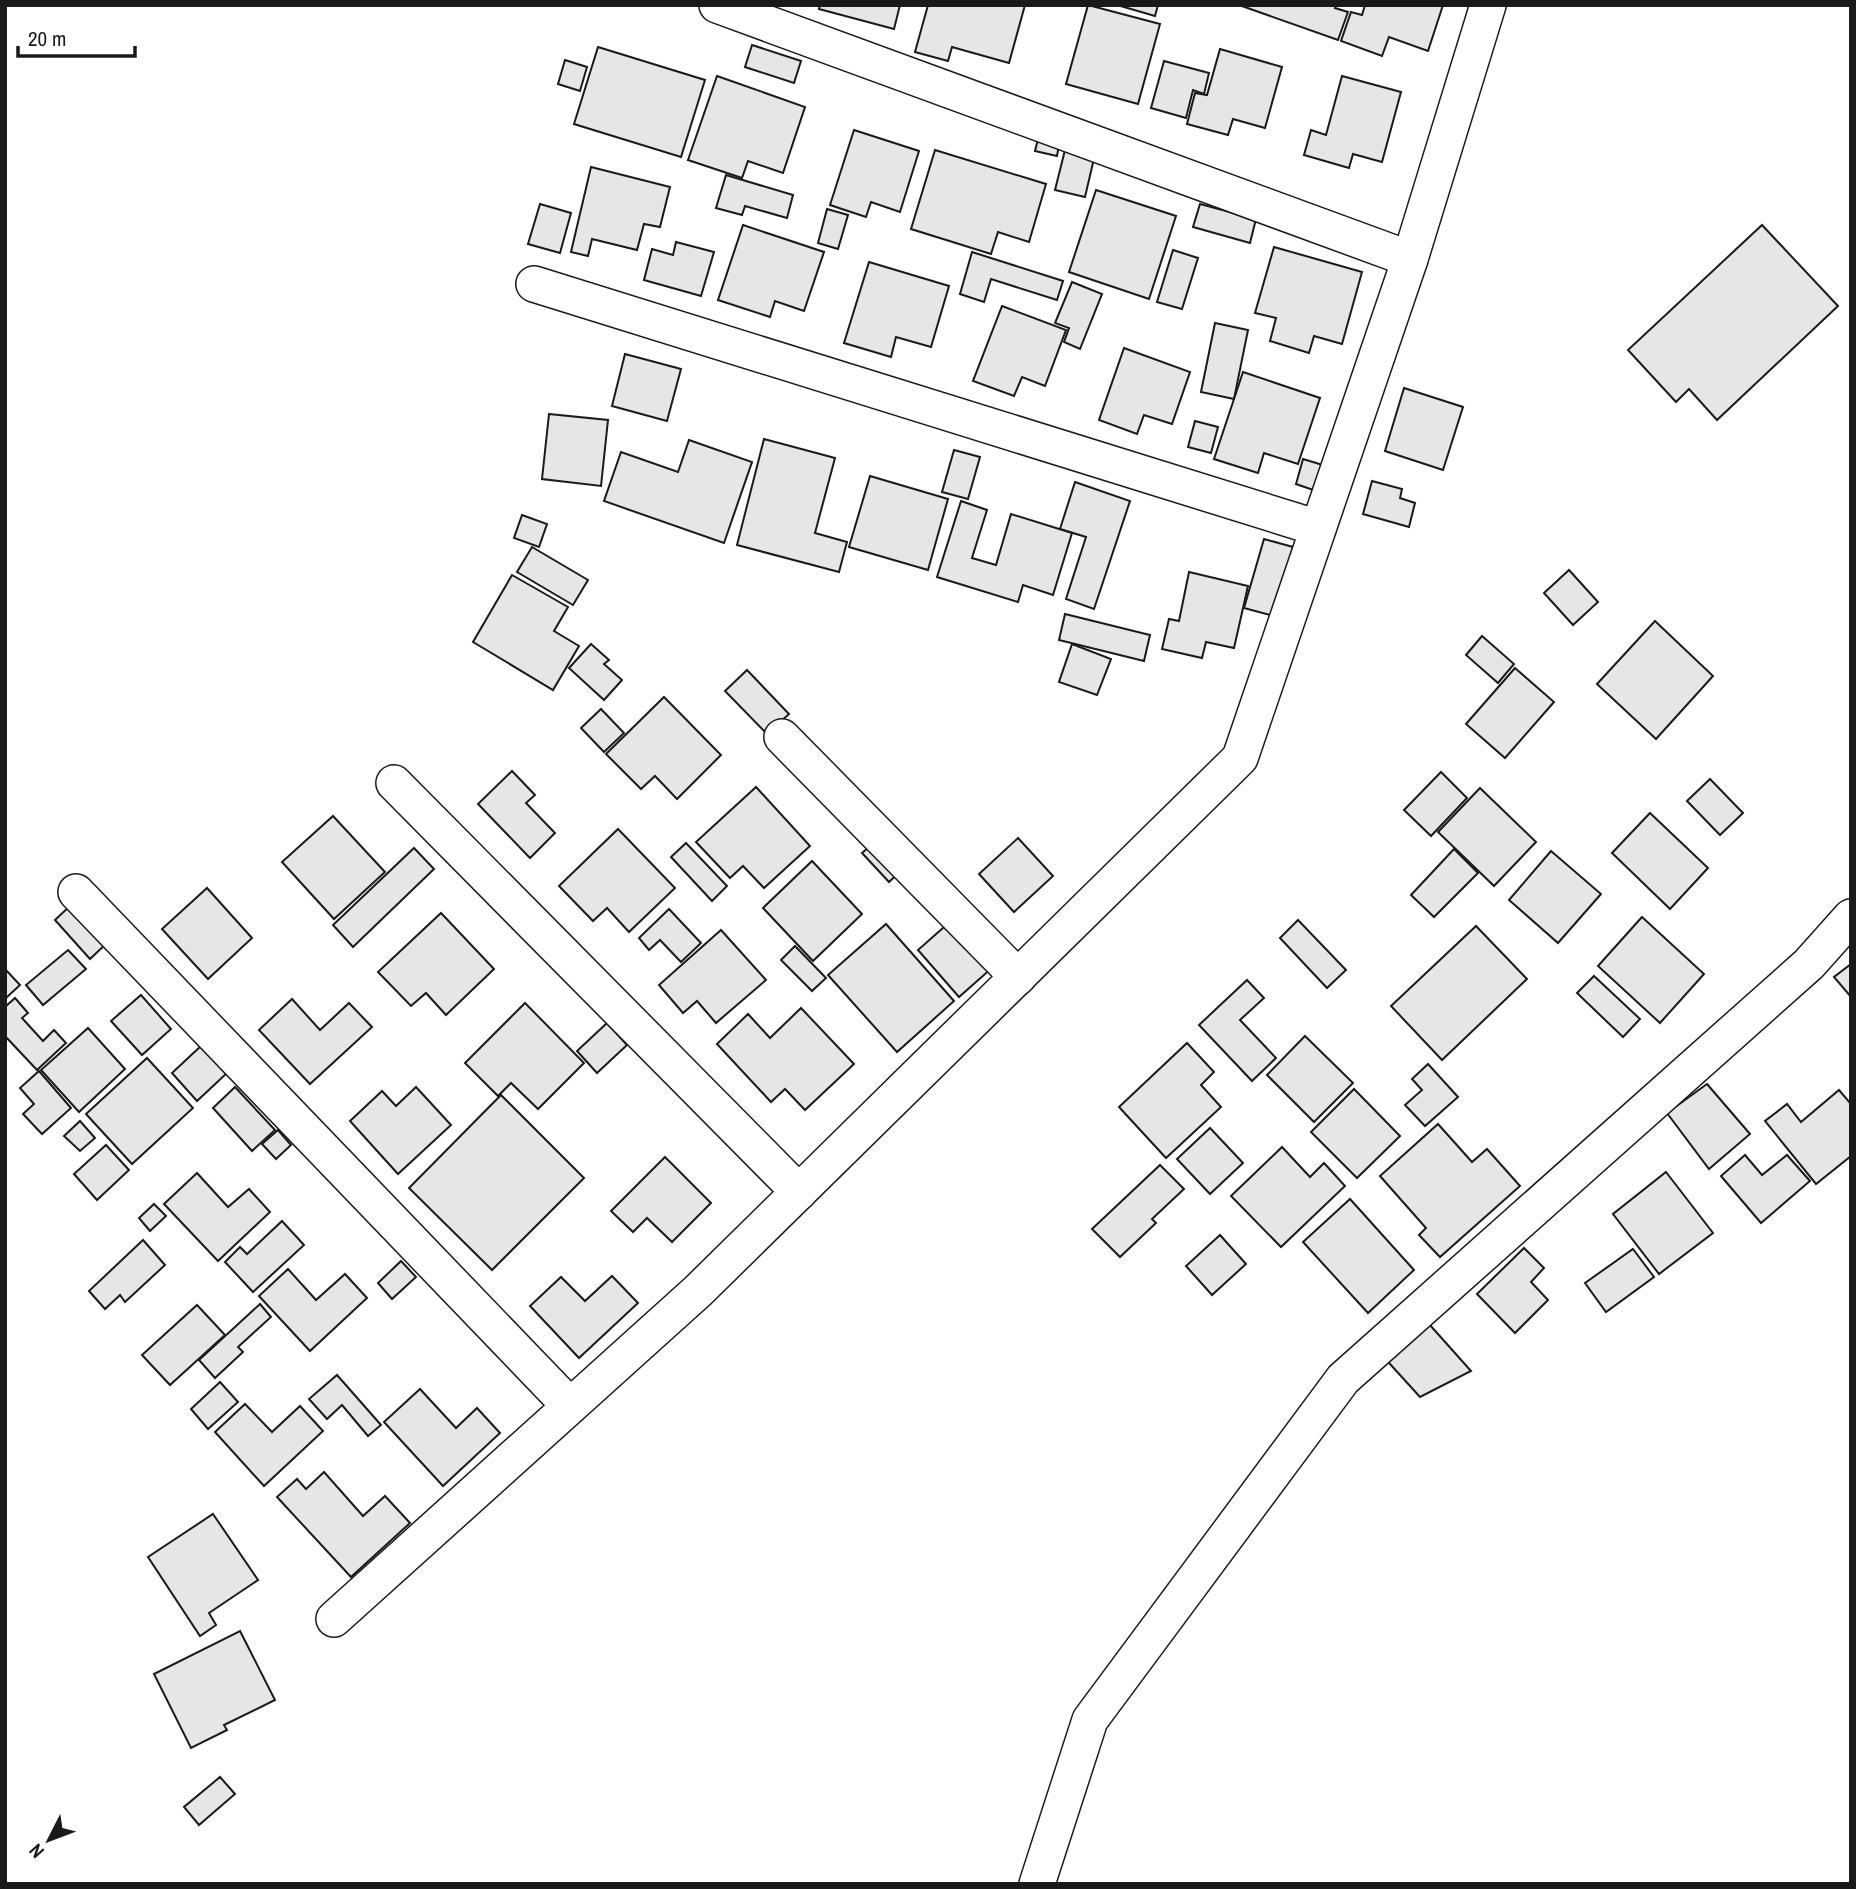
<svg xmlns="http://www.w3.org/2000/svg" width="1856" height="1889" font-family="'Archivo Narrow',sans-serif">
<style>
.building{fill:#e6e6e6;stroke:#1a1a1a;stroke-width:2}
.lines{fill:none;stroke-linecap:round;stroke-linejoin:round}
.street-casing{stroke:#1a1a1a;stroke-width:38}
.street{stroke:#fff;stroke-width:35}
</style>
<rect width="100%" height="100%" fill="#fff"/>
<!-- building -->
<g class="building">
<path d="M820,5H900L894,29L819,9Z"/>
<path d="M928,5H1025L1009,63L952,47L948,61L915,52Z"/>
<path d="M1088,5L1160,24L1138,104L1066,84Z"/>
<path d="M1117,5H1158L1155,16Z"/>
<path d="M1239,5H1336L1335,8L1348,12L1338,40Z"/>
<path d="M1365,5H1443L1428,51L1389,37L1382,56L1341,41L1351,12L1362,15Z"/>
<path d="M752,45L801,61L794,83L745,67Z"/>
<path d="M598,47L705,80L681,157L574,124Z"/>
<path d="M1220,49L1282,67L1265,128L1233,119L1228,135L1187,124L1195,93L1207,95Z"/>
<path d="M565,60L587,67L580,91L558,84Z"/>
<path d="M1164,61L1209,73L1204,94L1193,90L1186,118L1151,108Z"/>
<path d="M717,76L805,107L783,173L748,161L742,178L688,160Z"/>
<path d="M1342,76L1401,92L1382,162L1353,154L1349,168L1304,155L1311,130L1326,135Z"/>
<path d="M854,130L919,151L900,212L871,202L866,217L830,205Z"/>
<path d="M1039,135L1060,140L1057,156L1035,151Z"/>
<path d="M1067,142L1096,150L1085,197L1055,190Z"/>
<path d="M935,150L1046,184L1029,242L998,232L991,254L911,229Z"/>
<path d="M591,167L670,187L660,227L644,224L637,250L592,239L588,256L571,252Z"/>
<path d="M726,175L793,195L787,218L745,206L742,215L716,208Z"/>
<path d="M1096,190L1176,216L1149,299L1069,272Z"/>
<path d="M540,204L571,213L560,253L528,244Z"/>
<path d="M1200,204L1256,219L1250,243L1193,227Z"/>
<path d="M827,209L848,215L838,249L818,243Z"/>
<path d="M743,225L824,252L804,311L775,301L770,317L718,300Z"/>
<path d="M1762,225L1838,306L1717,420L1689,389L1676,402L1628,350Z"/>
<path d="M676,242L714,252L701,296L644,280L652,249L673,255Z"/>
<path d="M1274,247L1362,272L1342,344L1314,336L1309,353L1270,341L1276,318L1255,313Z"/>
<path d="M1173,250L1198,258L1182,309L1157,302Z"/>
<path d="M972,252L1063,281L1057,300L991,279L984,302L960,294Z"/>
<path d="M869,262L949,286L931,347L896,337L891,357L844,343Z"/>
<path d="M1072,282L1102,294L1080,349L1064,342L1069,328L1055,323Z"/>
<path d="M1002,306L1066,330L1045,386L1022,377L1014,396L973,381Z"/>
<path d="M1215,323L1248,330L1234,399L1201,392Z"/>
<path d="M1124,348L1190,372L1172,424L1144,415L1137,434L1099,420Z"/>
<path d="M625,354L681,369L667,421L612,406Z"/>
<path d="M1243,372L1320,398L1298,464L1264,453L1258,473L1214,459Z"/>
<path d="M1404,388L1463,407L1443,470L1385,451Z"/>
<path d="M549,414L608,420L601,486L542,479Z"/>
<path d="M1195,421L1218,427L1211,453L1188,447Z"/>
<path d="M764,439L835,458L815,533L847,542L839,572L737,545Z"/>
<path d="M689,440L752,462L724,543L604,501L621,452L678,472Z"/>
<path d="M954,450L980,457L968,499L942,492Z"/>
<path d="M1303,459L1326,466L1319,492L1296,484Z"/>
<path d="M870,476L948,499L928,570L849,547Z"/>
<path d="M1372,481L1402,489L1400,498L1415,503L1409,527L1363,514Z"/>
<path d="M1075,482L1130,501L1094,609L1066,599L1086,537L1060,529Z"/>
<path d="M961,501L987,510L972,558L996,565L1011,514L1072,533L1053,595L1023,585L1018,602L937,577Z"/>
<path d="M522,515L547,524L539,547L514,538Z"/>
<path d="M1264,539L1293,547L1274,616L1244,608Z"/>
<path d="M532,547L588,580L573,605L517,572Z"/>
<path d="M1569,570L1598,602L1573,625L1544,593Z"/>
<path d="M1189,572L1248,586L1234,648L1206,642L1202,658L1162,649L1169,619L1179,621Z"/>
<path d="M512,575L568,607L554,631L579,646L553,690L473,642Z"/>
<path d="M1065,614L1150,635L1144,661L1059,640Z"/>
<path d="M1655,621L1713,676L1656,739L1597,684Z"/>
<path d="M1482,636L1514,664L1498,683L1466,655Z"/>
<path d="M591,644L609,660L604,664L622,680L604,700L569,668Z"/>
<path d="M1072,644L1111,659L1097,695L1059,682Z"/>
<path d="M1515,668L1554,702L1505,758L1466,724Z"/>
<path d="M747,670L789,714L767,734L725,691Z"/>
<path d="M664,697L721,755L677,799L655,776L641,789L606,754Z"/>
<path d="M601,709L624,733L604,752L581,728Z"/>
<path d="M512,771L535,795L526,803L555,833L530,858L478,804Z"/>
<path d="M1441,772L1467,798L1431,836L1404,810Z"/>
<path d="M1710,779L1743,813L1720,835L1687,801Z"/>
<path d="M756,787L810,846L764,888L743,866L730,878L696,842Z"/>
<path d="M1480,788L1536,842L1494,886L1438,832Z"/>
<path d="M1650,813L1708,868L1670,909L1612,853Z"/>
<path d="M333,816L385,872L334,919L282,862Z"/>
<path d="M618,829L675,888L629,932L607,908L593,921L559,886Z"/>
<path d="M1018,838L1053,876L1014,912L979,874Z"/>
<path d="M877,840L903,869L889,882L862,853Z"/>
<path d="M686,843L727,886L712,901L671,857Z"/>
<path d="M414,848L434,869L353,947L333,925Z"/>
<path d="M1454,849L1478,873L1434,917L1411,895Z"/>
<path d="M1551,851L1601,894L1558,943L1509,900Z"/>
<path d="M812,861L862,914L813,961L763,908Z"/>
<path d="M207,888L252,938L208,979L162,929Z"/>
<path d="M73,903L109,941L90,959L55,920Z"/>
<path d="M669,909L701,943L681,962L660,940L649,950L639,938Z"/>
<path d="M441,913L494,969L446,1015L426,993L411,1006L378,972Z"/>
<path d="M1642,917L1704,974L1660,1023L1598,966Z"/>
<path d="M952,920L993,967L959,997L918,950Z"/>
<path d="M1298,920L1346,970L1327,988L1280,938Z"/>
<path d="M886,924L954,1001L897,1052L828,975Z"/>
<path d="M1476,926L1527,979L1442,1060L1391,1006Z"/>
<path d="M721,930L766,980L716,1023L697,1001L683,1013L659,985Z"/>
<path d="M795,946L826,978L812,991L781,960Z"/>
<path d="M68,950L86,969L43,1005L26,985Z"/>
<path d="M1851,964V997L1834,977Z"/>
<path d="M5,969L20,985L5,999Z"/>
<path d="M1594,976L1640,1019L1623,1037L1577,993Z"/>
<path d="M1247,980L1264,998L1240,1020L1276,1058L1252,1081L1199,1025Z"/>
<path d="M141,995L171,1029L142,1055L111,1021Z"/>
<path d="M15,998L28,1013L22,1018L43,1041L54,1030L66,1043L37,1070L5,1036V1007Z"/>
<path d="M292,999L320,1030L349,1003L372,1027L310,1084L259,1030Z"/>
<path d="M525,1003L584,1063L538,1109L511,1083L498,1096L465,1063Z"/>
<path d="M801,1008L854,1064L805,1110L785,1089L771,1102L717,1044L748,1014L770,1038Z"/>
<path d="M607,1023L627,1045L597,1073L577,1051Z"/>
<path d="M88,1028L125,1069L79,1112L41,1070Z"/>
<path d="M1305,1036L1353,1083L1314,1122L1267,1075Z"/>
<path d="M1187,1043L1214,1072L1201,1085L1221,1107L1166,1158L1119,1107Z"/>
<path d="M202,1045L227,1073L197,1101L172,1073Z"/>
<path d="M147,1058L193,1108L132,1164L86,1114Z"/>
<path d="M1428,1064L1458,1097L1425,1126L1405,1105L1422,1090L1412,1079Z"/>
<path d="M39,1071L71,1108L42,1134L23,1114L34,1104L20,1088Z"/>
<path d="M1707,1084L1750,1134L1709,1169L1667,1113Z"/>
<path d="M235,1087L275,1130L252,1151L213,1108Z"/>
<path d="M416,1087L451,1125L398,1174L350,1121L382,1091L396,1106Z"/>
<path d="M1354,1089L1400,1136L1357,1178L1311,1132Z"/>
<path d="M1839,1090L1851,1104V1156L1816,1184L1765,1121L1787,1104L1801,1122Z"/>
<path d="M501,1095L584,1178L492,1270L409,1188Z"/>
<path d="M80,1121L95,1138L80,1151L64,1136Z"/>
<path d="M1438,1124L1472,1162L1487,1149L1520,1186L1440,1257L1419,1235L1426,1228L1380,1176Z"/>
<path d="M1210,1128L1243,1163L1210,1194L1177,1159Z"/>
<path d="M278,1130L291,1145L276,1159L262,1144Z"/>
<path d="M106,1145L129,1170L97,1200L74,1174Z"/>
<path d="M1282,1147L1310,1177L1324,1163L1345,1186L1281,1247L1231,1196Z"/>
<path d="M1745,1155L1762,1175L1787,1155L1810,1181L1761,1223L1721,1176Z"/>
<path d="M665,1157L711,1203L672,1242L647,1218L633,1232L611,1211Z"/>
<path d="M1160,1165L1184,1189L1152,1219L1156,1223L1120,1257L1092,1229Z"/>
<path d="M1666,1172L1713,1233L1659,1274L1613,1214Z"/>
<path d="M197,1173L228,1207L249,1189L270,1212L218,1261L164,1204Z"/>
<path d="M1350,1199L1414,1270L1368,1313L1303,1242Z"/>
<path d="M154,1204L166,1216L150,1231L139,1218Z"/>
<path d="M282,1221L304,1245L253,1292L225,1262L240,1247L247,1254Z"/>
<path d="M1220,1235L1246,1264L1212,1295L1186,1266Z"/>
<path d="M143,1240L165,1265L125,1302L120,1295L105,1309L89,1291Z"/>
<path d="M1524,1248L1544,1268L1531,1282L1548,1300L1515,1333L1477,1294Z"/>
<path d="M1633,1249L1654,1277L1606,1312L1585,1283Z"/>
<path d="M401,1261L416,1277L392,1299L378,1283Z"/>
<path d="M288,1269L316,1300L345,1274L367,1298L310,1351L259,1296Z"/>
<path d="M612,1276L638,1303L579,1358L530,1306L561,1277L585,1301Z"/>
<path d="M260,1304L271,1317L238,1347L243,1352L215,1378L199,1360Z"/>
<path d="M197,1305L225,1335L170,1385L142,1355Z"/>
<path d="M1421,1315L1471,1371L1420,1397L1380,1353Z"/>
<path d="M337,1375L381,1425L368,1436L342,1405L327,1419L309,1399Z"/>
<path d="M220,1382L238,1402L208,1429L191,1409Z"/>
<path d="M420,1389L456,1428L477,1408L500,1433L443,1486L384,1422Z"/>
<path d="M245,1404L272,1432L300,1406L323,1431L264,1486L215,1432Z"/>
<path d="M324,1472L363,1516L385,1496L410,1523L351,1577L277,1497L297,1479L306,1489Z"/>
<path d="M213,1514L258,1580L209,1613L216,1625L200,1636L148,1557Z"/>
<path d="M240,1631L275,1700L224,1725L227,1730L191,1748L154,1674Z"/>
<path d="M220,1777L235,1794L199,1825L184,1807Z"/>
</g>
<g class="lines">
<defs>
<g id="street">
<path d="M717,5L1410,259"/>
<path d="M534,284L1318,528"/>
<path d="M782,737L1018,977"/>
<path d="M394,783L799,1192"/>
<path d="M76,892L570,1406"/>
<path d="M334,1619L698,1291L1240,758L1410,259L1488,5"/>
<path d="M1037,1884L1090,1720L1343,1379L1809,964L1851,917"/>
</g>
</defs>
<!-- street casing -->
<use href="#street" class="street-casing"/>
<!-- street -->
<use href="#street" class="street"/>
</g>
<!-- border -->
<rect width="1856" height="1889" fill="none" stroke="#1a1a1a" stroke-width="14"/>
<!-- north arrow -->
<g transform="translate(49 1840) rotate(228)" stroke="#ffffff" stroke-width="5" paint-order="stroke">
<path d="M0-5L12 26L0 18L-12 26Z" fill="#1a1a1a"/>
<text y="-10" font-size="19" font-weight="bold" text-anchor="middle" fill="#1a1a1a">N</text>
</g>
<!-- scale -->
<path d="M18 46v10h117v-10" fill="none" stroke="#1a1a1a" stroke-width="3.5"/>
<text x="28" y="46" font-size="21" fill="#1a1a1a" stroke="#ffffff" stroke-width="5" paint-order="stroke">20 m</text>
</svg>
